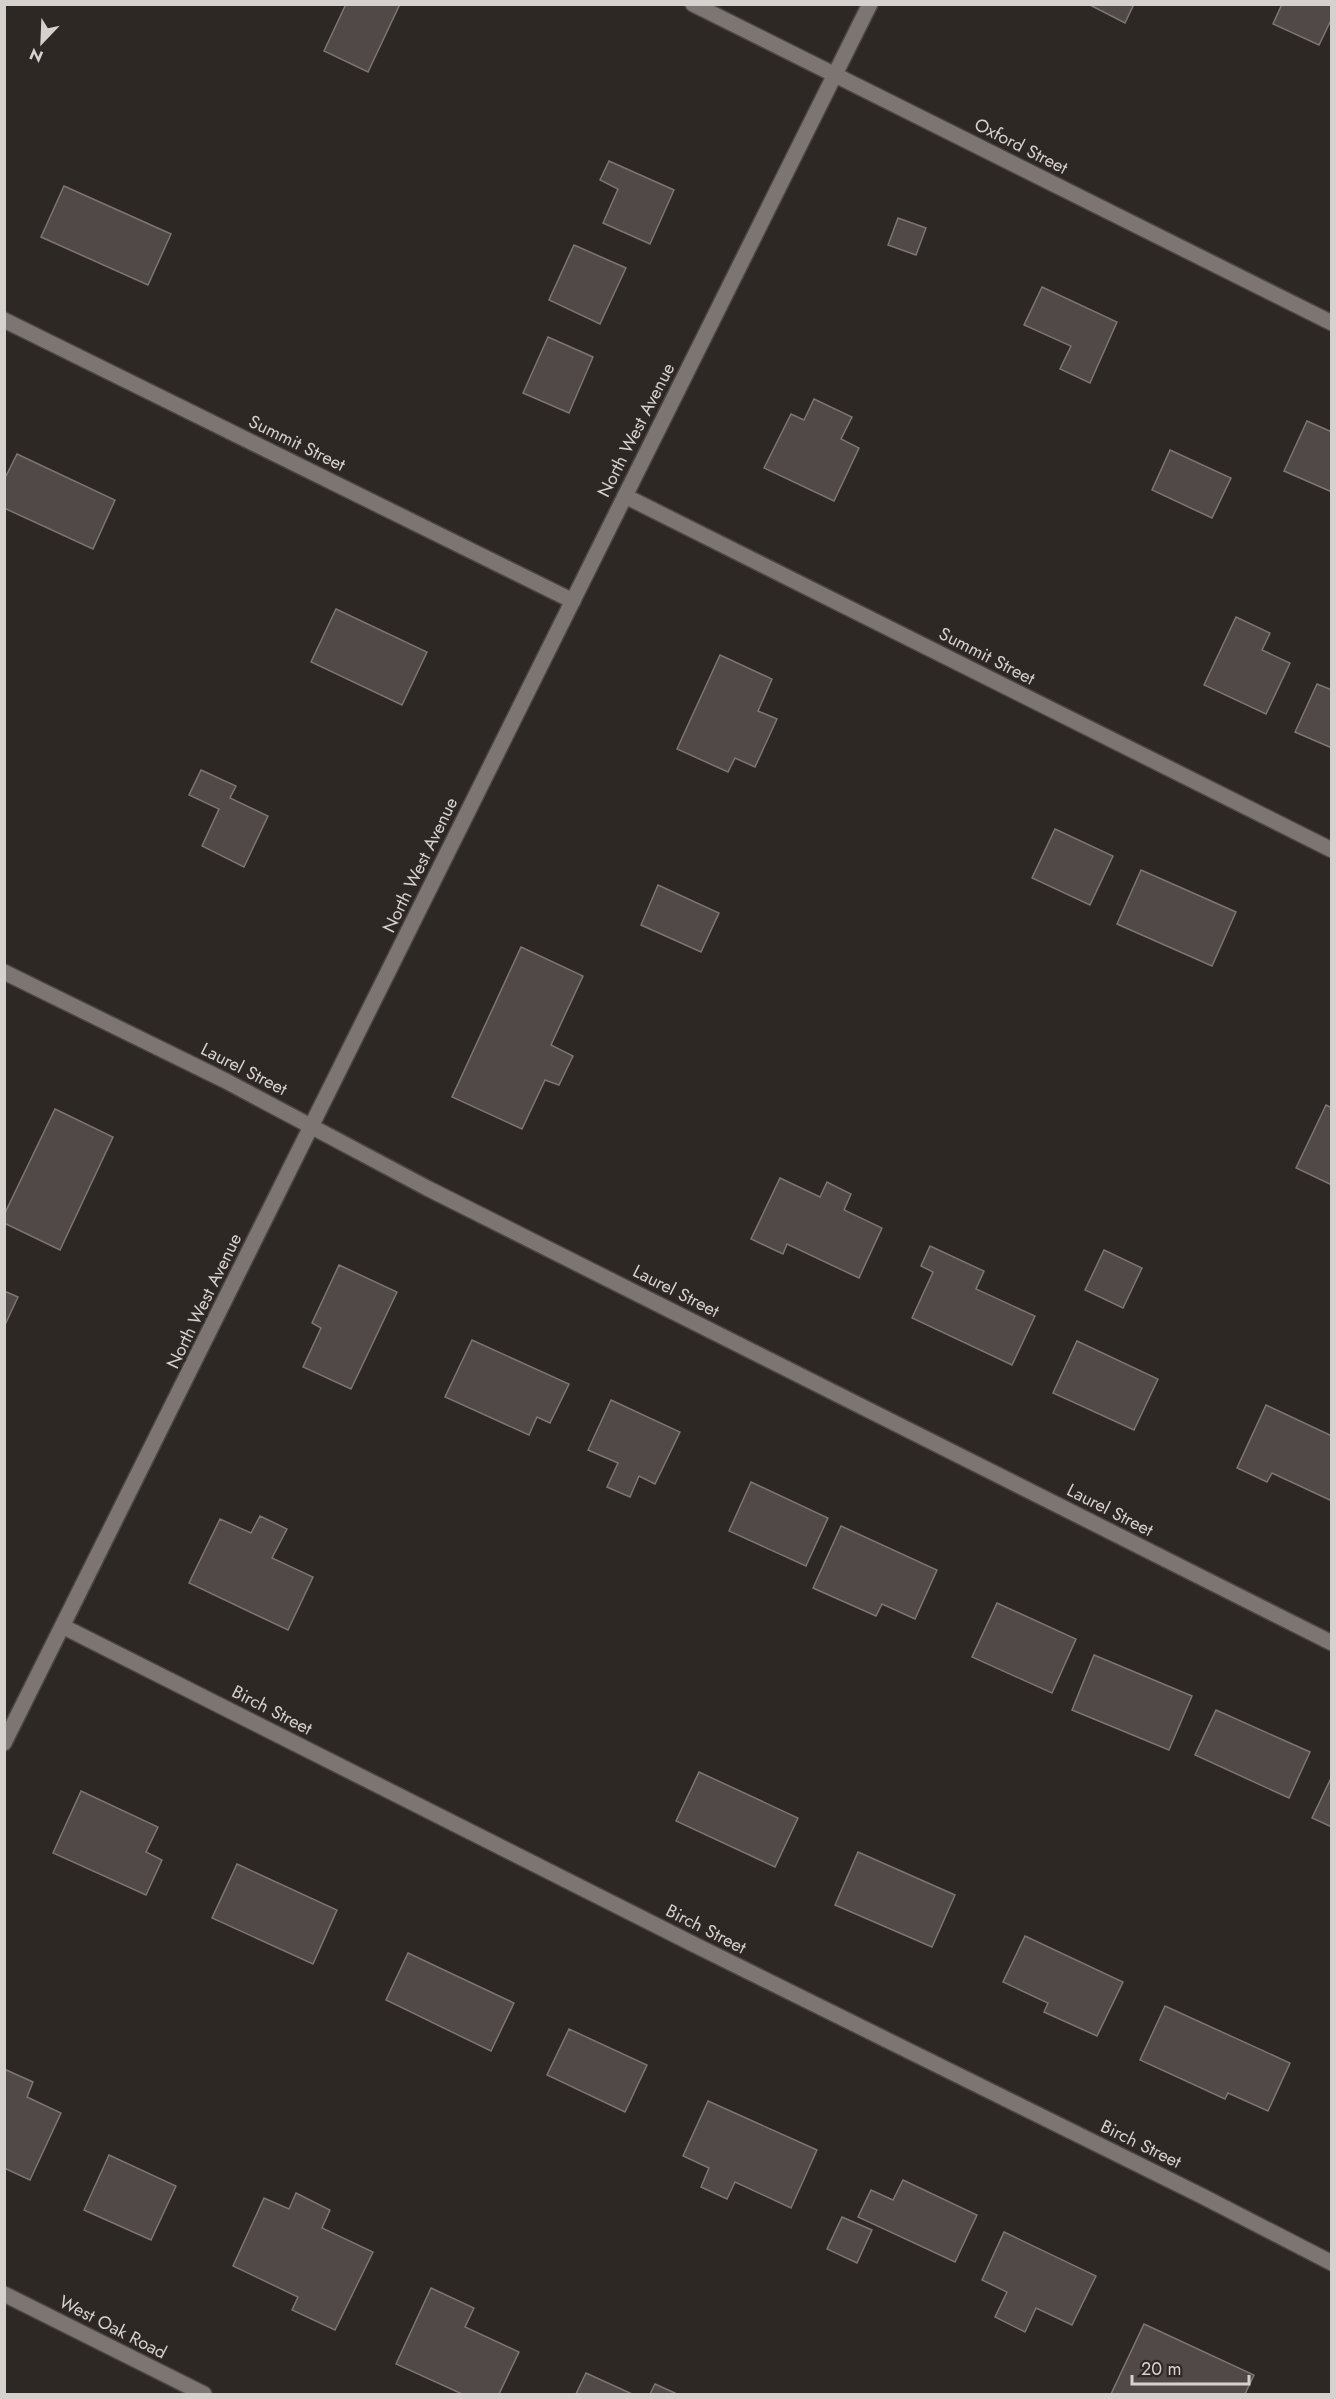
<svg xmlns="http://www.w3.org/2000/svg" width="1336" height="2399" font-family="Jost,sans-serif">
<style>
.building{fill:#514947;stroke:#7d7573;stroke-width:1.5}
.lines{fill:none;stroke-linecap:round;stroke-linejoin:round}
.minor-casing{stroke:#4b4645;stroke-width:18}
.minor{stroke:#7d7572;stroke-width:15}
.labels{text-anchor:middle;stroke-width:6;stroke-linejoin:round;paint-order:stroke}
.street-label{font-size:18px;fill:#d5d1cf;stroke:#2e2825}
</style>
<rect width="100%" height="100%" fill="#2e2825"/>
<!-- building -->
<g class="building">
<path d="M346,4H400L368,72L324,51Z"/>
<path d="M1088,4H1134L1125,23Z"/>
<path d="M1282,4H1332V18L1319,45L1273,24Z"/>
<path d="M609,161L674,190L650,244L603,223L618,189L600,180Z"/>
<path d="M64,186L171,234L148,285L41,237Z"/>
<path d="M898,218L926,228L916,255L888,245Z"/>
<path d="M574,245L626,268L600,324L549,300Z"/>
<path d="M1042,287L1117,322L1090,383L1060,369L1071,346L1024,325Z"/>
<path d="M548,337L593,357L569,413L523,393Z"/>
<path d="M814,399L852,417L841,439L859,448L834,501L764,468L791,414L804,420Z"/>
<path d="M1307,421L1332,432V492L1284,471Z"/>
<path d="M1170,450L1231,478L1212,518L1152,490Z"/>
<path d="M17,454L115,500L93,549L4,508V480Z"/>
<path d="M336,609L427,652L402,705L311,662Z"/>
<path d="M1236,617L1270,633L1262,650L1290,663L1266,714L1204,685Z"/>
<path d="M720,655L772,679L758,711L777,719L755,767L735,758L728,772L677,749Z"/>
<path d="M1317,684L1332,690V748L1295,732Z"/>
<path d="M201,770L236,786L230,798L268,816L244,867L202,846L219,809L189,795Z"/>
<path d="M1055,829L1113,856L1090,905L1032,878Z"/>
<path d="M1141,870L1236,912L1212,966L1117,924Z"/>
<path d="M658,885L719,913L701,952L641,925Z"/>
<path d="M521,947L583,976L551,1045L573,1056L559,1085L545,1080L522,1129L452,1097Z"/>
<path d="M1326,1105L1332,1108V1185L1296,1168Z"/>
<path d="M55,1109L113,1137L60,1250L4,1223V1215Z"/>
<path d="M780,1178L820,1197L827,1182L851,1194L844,1210L882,1228L859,1278L787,1244L783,1254L751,1239Z"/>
<path d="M930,1246L984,1271L976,1289L1035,1316L1012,1365L912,1318L933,1272L921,1266Z"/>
<path d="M1104,1250L1142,1268L1123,1308L1085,1290Z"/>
<path d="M339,1265L397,1292L351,1389L303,1367L321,1328L312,1323Z"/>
<path d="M4,1291L18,1297L4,1327Z"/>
<path d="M472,1340L569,1384L550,1423L537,1417L529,1435L445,1397Z"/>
<path d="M1077,1341L1158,1379L1134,1430L1053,1393Z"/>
<path d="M611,1400L680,1432L655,1484L639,1476L630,1497L607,1487L618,1463L588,1450Z"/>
<path d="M1266,1405L1332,1436V1501L1272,1473L1267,1482L1237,1468Z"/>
<path d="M751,1482L828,1518L806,1566L729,1531Z"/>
<path d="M260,1516L287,1529L272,1558L313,1577L288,1630L189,1583L220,1519L251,1533Z"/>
<path d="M841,1526L937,1570L915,1619L882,1604L876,1616L813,1588Z"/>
<path d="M997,1603L1076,1639L1052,1693L972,1657Z"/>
<path d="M1094,1655L1192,1696L1169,1750L1072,1710Z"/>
<path d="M1216,1710L1310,1752L1289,1798L1195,1755Z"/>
<path d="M699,1772L798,1818L775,1867L676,1821Z"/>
<path d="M1332,1776V1827L1312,1818Z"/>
<path d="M81,1791L158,1827L146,1852L162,1860L146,1895L53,1853Z"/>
<path d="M858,1852L955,1895L932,1947L835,1905Z"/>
<path d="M237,1864L337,1910L313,1964L212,1918Z"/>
<path d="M1025,1936L1123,1982L1097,2036L1044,2012L1048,2003L1003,1982Z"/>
<path d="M408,1953L514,2003L491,2051L386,2000Z"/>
<path d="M1165,2006L1290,2063L1268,2111L1228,2093L1225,2099L1140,2060Z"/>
<path d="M569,2029L647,2065L625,2112L547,2075Z"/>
<path d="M4,2069L33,2082L27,2097L61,2113L30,2180L4,2168Z"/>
<path d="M708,2101L817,2150L791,2208L735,2182L727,2199L701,2187L709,2168L683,2156Z"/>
<path d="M109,2155L176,2186L151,2240L84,2210Z"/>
<path d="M903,2180L977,2215L955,2262L858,2217L871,2190L893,2200Z"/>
<path d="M296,2193L330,2210L322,2228L373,2252L335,2330L292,2310L298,2297L233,2266L264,2198L289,2209Z"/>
<path d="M842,2217L872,2230L857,2263L827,2249Z"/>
<path d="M1004,2232L1096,2276L1072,2325L1036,2308L1025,2332L995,2317L1007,2292L982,2280Z"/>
<path d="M431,2288L474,2308L465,2327L519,2352L499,2394H462L396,2364Z"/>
<path d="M1144,2324L1254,2375L1245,2394H1111Z"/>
<path d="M586,2373L632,2394H576Z"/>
<path d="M655,2384L677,2394H650Z"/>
</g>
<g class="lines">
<defs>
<g id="minor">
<path d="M693,4L1332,323"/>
<path d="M4,320L573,601"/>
<path d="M625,496L1332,850"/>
<path d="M4,972L226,1081L427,1188L1332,1643"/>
<path d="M64,1627L695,1945L1202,2196L1332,2263"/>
<path d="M4,1743L870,4"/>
<path d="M4,2294L204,2394"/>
</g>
</defs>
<!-- minor casing -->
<use href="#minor" class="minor-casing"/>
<!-- minor -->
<use href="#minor" class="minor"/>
</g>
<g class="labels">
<!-- street labels -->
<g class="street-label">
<text transform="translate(1021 146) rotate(27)" y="6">Oxford Street</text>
<text transform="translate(636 430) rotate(-63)" y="6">North West Avenue</text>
<text transform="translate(297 443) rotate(26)" y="6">Summit Street</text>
<text transform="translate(987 656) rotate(27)" y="6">Summit Street</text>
<text transform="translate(420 865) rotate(-64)" y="6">North West Avenue</text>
<text transform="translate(244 1069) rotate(27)" y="6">Laurel Street</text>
<text transform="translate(676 1291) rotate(27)" y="6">Laurel Street</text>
<text transform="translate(204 1301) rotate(-64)" y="6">North West Avenue</text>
<text transform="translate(1110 1510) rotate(27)" y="6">Laurel Street</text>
<text transform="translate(272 1710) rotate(27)" y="6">Birch Street</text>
<text transform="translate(706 1929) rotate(27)" y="6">Birch Street</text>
<text transform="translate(1141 2144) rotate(26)" y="6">Birch Street</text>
<text transform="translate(113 2327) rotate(27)" y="6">West Oak Road</text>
</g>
</g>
<!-- border -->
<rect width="1336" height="2399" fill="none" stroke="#d5d1cf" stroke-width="12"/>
<!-- north arrow -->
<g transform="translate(42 42) rotate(203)" stroke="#2e2825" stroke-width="4.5" paint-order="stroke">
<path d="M0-4.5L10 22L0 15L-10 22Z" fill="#d5d1cf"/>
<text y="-9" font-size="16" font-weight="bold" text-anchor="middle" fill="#d5d1cf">N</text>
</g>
<!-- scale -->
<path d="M1132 2375v9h117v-9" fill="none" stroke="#d5d1cf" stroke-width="3"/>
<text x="1141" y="2375" font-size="18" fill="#d5d1cf" stroke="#2e2825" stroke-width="4.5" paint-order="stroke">20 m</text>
</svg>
